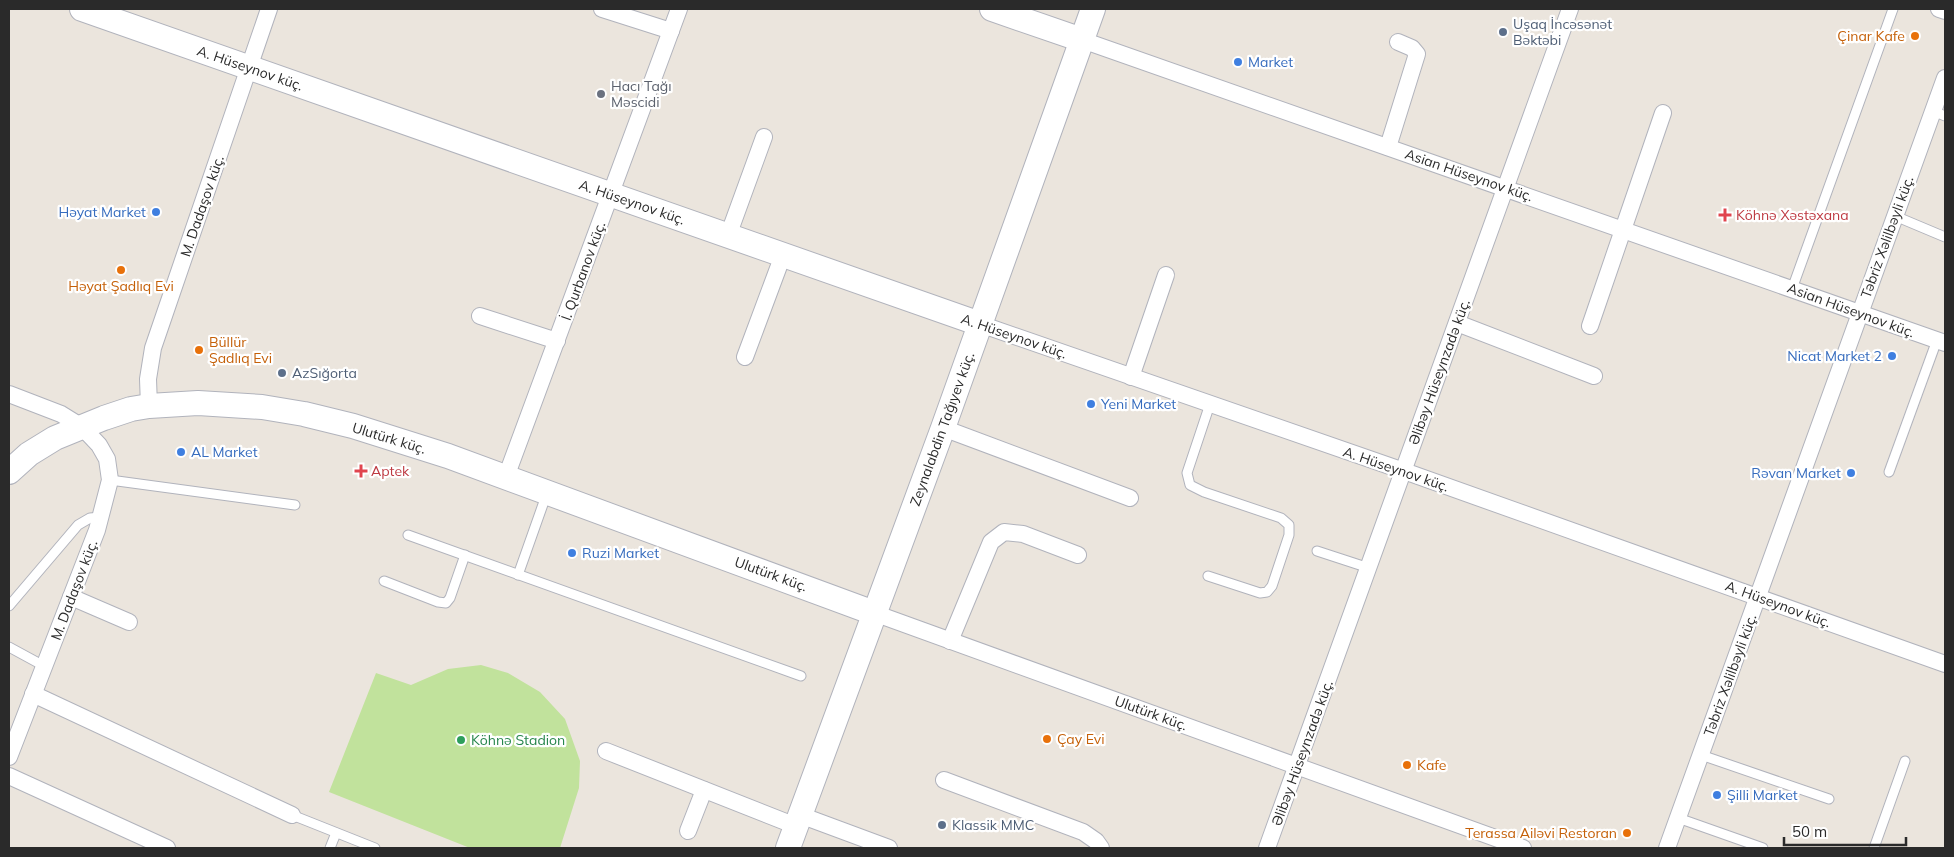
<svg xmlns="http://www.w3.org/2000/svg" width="1954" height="857" font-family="Mulish,sans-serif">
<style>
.pitch{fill:#c1e29c}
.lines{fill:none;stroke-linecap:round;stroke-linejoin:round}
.lane-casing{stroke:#b1b3bc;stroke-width:11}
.street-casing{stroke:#b1b3bc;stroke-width:18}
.secondary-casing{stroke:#b1b3bc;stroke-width:26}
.lane{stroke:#fff;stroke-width:9}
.street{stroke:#fff;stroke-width:16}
.secondary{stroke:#fff;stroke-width:24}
.service-dot{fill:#5c6f8a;stroke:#fff;stroke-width:2}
.food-dot{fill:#e8710a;stroke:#fff;stroke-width:2}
.shop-dot{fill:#3f7fe0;stroke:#fff;stroke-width:2}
.worship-dot{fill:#6b7280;stroke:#fff;stroke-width:2}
.health-dot{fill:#e0444e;stroke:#fff;stroke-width:2}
.leisure-dot{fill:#2e9e5b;stroke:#fff;stroke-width:2}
.labels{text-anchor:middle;stroke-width:4.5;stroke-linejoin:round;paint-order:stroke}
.service-label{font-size:14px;fill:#4e5e75;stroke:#fff;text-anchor:start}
.food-label{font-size:14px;fill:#c56008;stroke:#fff;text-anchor:start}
.shop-label{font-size:14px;fill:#366cbe;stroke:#fff;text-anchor:start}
.street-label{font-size:14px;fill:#2a2a2a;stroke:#fff}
.worship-label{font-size:14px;fill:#5b616d;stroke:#fff;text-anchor:start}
.health-label{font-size:14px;fill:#be3a42;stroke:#fff;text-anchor:start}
.leisure-label{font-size:14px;fill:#27864d;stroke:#fff;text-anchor:start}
</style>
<rect width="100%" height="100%" fill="#ebe5dd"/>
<!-- pitch -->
<path class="pitch" d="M481,665L508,673L540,692L565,719L580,761L579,788L560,848H470L329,792L376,673L411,685L448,669Z"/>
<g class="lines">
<defs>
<g id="lane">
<path d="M1933,111L1945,116"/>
<path d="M1895,216L1945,237"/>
<path d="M1792,289L1893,9"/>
<path d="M1889,472L1937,340"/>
<path d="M110,480L295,505"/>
<path d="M408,535L801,676"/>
<path d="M1317,551L1369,568"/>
<path d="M518,575L547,493"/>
<path d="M1208,576L1260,593L1267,592L1272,586L1289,535V525L1281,518L1204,492L1190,485L1187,473L1210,404"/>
<path d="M384,581L438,602L446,603L450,598L465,555"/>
<path d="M9,606L78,525L90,518L101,517"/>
<path d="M9,647L44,666"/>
<path d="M1701,755L1829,799"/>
<path d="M292,815L375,848"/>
<path d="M1678,818L1763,848"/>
<path d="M330,848L336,833"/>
<path d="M1874,848L1905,761"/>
</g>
<g id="street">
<path d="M602,9L671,31"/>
<path d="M1939,9L1945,11"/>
<path d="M1082,40L1945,343"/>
<path d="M1388,147L1417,54L1412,48L1398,42"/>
<path d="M728,236L764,137"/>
<path d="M480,316L557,341"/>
<path d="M1457,323L1594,376"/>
<path d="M980,324L1404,471L1945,664"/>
<path d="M1590,326L1663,113"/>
<path d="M745,357L783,255"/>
<path d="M1131,377L1166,275"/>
<path d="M9,394L61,414L82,427L99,445L107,459L110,480L97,530L9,757"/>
<path d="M149,406L148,379L153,348L269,9"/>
<path d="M943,428L1130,498"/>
<path d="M506,477L679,9"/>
<path d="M71,597L129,622"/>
<path d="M874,613L1523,848"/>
<path d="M950,641L991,542L1004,532L1023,534L1078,555"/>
<path d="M33,694L292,815"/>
<path d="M606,751L796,826"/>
<path d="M9,776L167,848"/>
<path d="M944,780L1083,832L1096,841L1101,848"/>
<path d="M800,815L889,848"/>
<path d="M688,831L704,790"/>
<path d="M1267,848L1570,9"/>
<path d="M1667,848L1945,78"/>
</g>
<g id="secondary">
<path d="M82,9L980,324"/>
<path d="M992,9L1082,40"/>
<path d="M9,472L29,454L55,438L104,418L131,409L149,406L198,403L262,407L304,414L353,426L448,456L874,613"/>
<path d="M788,848L943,428L1093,9"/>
</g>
</defs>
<!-- lane casing -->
<use href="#lane" class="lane-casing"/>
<!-- street casing -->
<use href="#street" class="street-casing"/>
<!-- secondary casing -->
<use href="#secondary" class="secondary-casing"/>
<!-- lane -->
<use href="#lane" class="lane"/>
<!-- street -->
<use href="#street" class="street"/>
<!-- secondary -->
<use href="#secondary" class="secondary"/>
</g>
<!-- markers -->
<g class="service-dot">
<circle cx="1503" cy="32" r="5"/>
<circle cx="282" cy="373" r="5"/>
<circle cx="942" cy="825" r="5"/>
</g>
<g class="food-dot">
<circle cx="1915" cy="36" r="5"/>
<circle cx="121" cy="270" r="5"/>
<circle cx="199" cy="350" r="5"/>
<circle cx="1047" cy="739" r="5"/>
<circle cx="1407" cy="765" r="5"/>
<circle cx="1627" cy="833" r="5"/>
</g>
<g class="shop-dot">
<circle cx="1238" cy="62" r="5"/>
<circle cx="156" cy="212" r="5"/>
<circle cx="1892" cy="356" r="5"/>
<circle cx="1091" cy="404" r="5"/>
<circle cx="181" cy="452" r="5"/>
<circle cx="1851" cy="473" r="5"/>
<circle cx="572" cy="553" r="5"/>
<circle cx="1717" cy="795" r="5"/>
</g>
<circle class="worship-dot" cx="601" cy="94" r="5"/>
<g class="health-dot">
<path d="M1722.5 207.5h5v5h5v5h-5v5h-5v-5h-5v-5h5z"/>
<path d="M358.5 463.5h5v5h5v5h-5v5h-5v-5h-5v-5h5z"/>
</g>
<circle class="leisure-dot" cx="461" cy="740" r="5"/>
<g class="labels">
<!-- service labels -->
<g class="service-label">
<text x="1513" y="29">Uşaq İncəsənət<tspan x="1513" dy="16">Bəktəbi</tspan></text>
<text x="292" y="378">AzSığorta</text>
<text x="952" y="830">Klassik MMC</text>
</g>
<!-- food labels -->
<g class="food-label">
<text x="1905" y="41" text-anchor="end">Çinar Kafe</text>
<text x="121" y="291" text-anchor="middle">Həyat Şadlıq Evi</text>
<text x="209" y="347">Büllür<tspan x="209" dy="16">Şadlıq Evi</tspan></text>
<text x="1057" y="744">Çay Evi</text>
<text x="1417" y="770">Kafe</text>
<text x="1617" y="838" text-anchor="end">Terassa Ailəvi Restoran</text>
</g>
<!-- shop labels -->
<g class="shop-label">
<text x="1248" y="67">Market</text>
<text x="146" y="217" text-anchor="end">Həyat Market</text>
<text x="1882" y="361" text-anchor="end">Nicat Market 2</text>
<text x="1101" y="409">Yeni Market</text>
<text x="191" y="457">AL Market</text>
<text x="1841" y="478" text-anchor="end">Rəvan Market</text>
<text x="582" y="558">Ruzi Market</text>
<text x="1727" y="800">Şilli Market</text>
</g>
<!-- street labels -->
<g class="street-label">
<text transform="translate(250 68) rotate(19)" y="5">A. Hüseynov küç.</text>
<text transform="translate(1469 175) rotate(19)" y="5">Asian Hüseynov küç.</text>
<text transform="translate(632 202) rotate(19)" y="5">A. Hüseynov küç.</text>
<text transform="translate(202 206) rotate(-71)" y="5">M. Dadaşov küç.</text>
<text transform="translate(1887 237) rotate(-70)" y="5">Təbriz Xəlilbəyli küç.</text>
<text transform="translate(583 271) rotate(-70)" y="5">İ. Qurbanov küç.</text>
<text transform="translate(1851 310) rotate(20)" y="5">Asian Hüseynov küç.</text>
<text transform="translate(1014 336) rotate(19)" y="5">A. Hüseynov küç.</text>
<text transform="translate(1439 372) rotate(-70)" y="5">Əlibəy Hüseynzadə küç.</text>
<text transform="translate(942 429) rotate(-70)" y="5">Zeynalabdin Tağıyev küç.</text>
<text transform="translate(389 438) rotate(17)" y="5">Ulutürk küç.</text>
<text transform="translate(1396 469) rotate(19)" y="5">A. Hüseynov küç.</text>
<text transform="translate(771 574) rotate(20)" y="5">Ulutürk küç.</text>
<text transform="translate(74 590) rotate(-69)" y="5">M. Dadaşov küç.</text>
<text transform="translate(1778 604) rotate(20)" y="5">A. Hüseynov küç.</text>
<text transform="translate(1730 675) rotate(-70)" y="5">Təbriz Xəlilbəyli küç.</text>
<text transform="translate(1151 713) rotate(20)" y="5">Ulutürk küç.</text>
<text transform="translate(1302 753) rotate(-70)" y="5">Əlibəy Hüseynzadə küç.</text>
</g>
<!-- worship labels -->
<g class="worship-label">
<text x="611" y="91">Hacı Tağı<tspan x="611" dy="16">Məscidi</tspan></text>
</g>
<!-- health labels -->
<g class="health-label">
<text x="1736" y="220">Köhnə Xəstəxana</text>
<text x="371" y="476">Aptek</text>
</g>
<!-- leisure labels -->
<g class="leisure-label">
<text x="471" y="745">Köhnə Stadion</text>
</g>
</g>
<!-- border -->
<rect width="1954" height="857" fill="none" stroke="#2a2a2a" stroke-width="20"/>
<!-- scale -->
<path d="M1784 837v8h122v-8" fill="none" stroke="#2a2a2a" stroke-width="2.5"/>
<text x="1792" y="837" font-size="15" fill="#2a2a2a" stroke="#ffffff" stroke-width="4" paint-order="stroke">50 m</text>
</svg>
